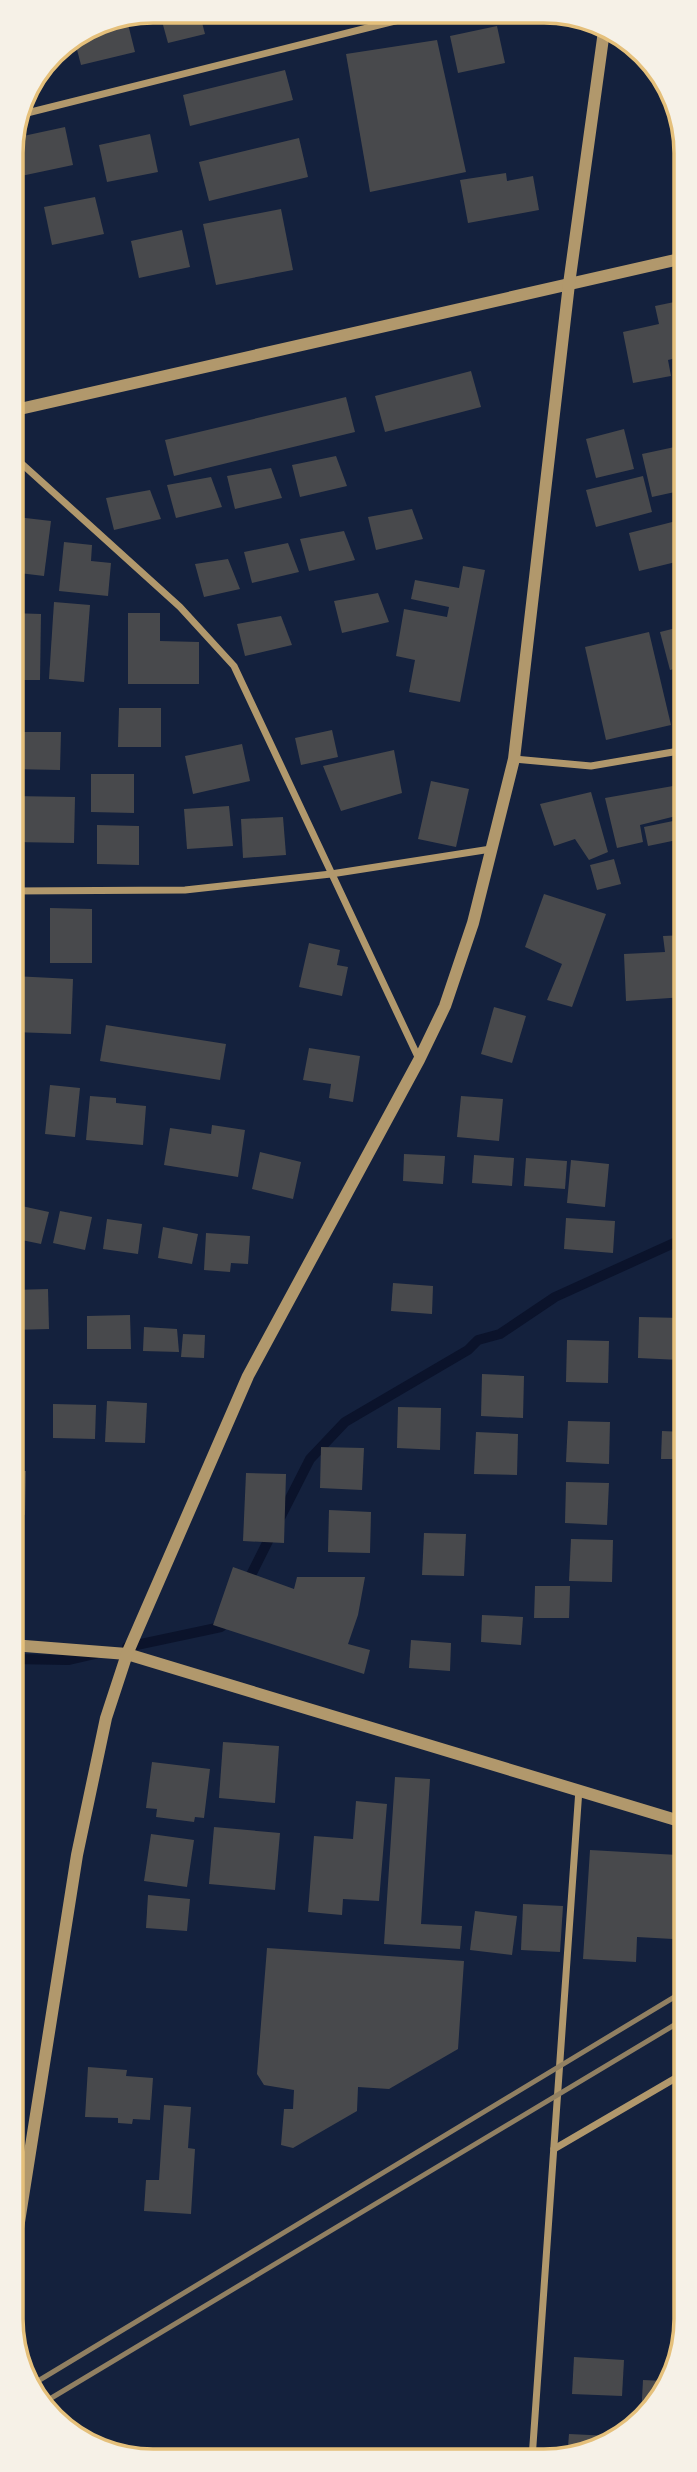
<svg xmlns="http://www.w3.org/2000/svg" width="697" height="2472" font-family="'Alegreya Sans',sans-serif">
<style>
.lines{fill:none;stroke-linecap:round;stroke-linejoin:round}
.stream{stroke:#0b132b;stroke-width:10}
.building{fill:#48494c}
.minor{stroke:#b1986c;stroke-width:7}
.tertiary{stroke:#b1986c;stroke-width:12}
.rail{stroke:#918062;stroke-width:5}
.rim{fill:none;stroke:#e5c07b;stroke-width:3.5}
</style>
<rect width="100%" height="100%" fill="#14213d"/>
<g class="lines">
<!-- stream -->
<g class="stream">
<path d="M280,1518L310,1459L345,1422L468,1350L478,1340L500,1334L555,1297L685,1238"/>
<path d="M247,1583L273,1531"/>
<path d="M127,1647L221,1627L229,1619"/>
<path d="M12,1659L69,1660L95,1654"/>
</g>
</g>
<!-- building -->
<g class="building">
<path d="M176,11H199L205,34L168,43L160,14Z"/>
<path d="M242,11H283V14L246,24Z"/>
<path d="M128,24L135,52L81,65L74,38Z"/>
<path d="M497,26L505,63L458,73L450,36Z"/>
<path d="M437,40L466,172L370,192L346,54Z"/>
<path d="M285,70L293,100L190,126L183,95Z"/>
<path d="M65,127L73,165L21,176L14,138Z"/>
<path d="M150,134L158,172L107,182L99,145Z"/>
<path d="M299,138L308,177L209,201L199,162Z"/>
<path d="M506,173L507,181L533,176L539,210L468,223L460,180Z"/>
<path d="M95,197L104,234L52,245L44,207Z"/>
<path d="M281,209L293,270L216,285L203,224Z"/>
<path d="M182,230L190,267L139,278L131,241Z"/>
<path d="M684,300V356L668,360L671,376L633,383L623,332L659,324L655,306Z"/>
<path d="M471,371L481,407L385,432L375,396Z"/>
<path d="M346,397L355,432L174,476L165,440Z"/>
<path d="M624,429L634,469L596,478L586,439Z"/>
<path d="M684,445V490L652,497L642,454Z"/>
<path d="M336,456L347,486L300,497L292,465Z"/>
<path d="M271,468L282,498L235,509L227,476Z"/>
<path d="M643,476L652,512L596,527L586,490Z"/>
<path d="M211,477L222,507L176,518L167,485Z"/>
<path d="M150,490L161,519L114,530L106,498Z"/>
<path d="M412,509L423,539L376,550L368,517Z"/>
<path d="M17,517L51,521L44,576L11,572Z"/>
<path d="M684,519V560L639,571L629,533Z"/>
<path d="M344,531L355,560L309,571L300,539Z"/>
<path d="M64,542L92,545L91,561L111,563L108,596L59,591Z"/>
<path d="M288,543L299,572L252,583L244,552Z"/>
<path d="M228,559L240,589L204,597L195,564Z"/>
<path d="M463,566L485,570L460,702L409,692L415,660L396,656L404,609L447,617L449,607L411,599L415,580L459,588Z"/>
<path d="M378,593L389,622L342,633L334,601Z"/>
<path d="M54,602L90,605L84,682L49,679Z"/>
<path d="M11,613L41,614L40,680H11Z"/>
<path d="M128,613H160V641L199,642V684H128Z"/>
<path d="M281,616L292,645L245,656L237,624Z"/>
<path d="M684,626V667L670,670L660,632Z"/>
<path d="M649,632L671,725L606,740L585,647Z"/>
<path d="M119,708H161V747H118Z"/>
<path d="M332,730L338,757L301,765L295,738Z"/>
<path d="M11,732H61L60,770L11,769Z"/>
<path d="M242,744L250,781L193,794L185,756Z"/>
<path d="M394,750L402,793L341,811L323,766Z"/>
<path d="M91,774H134V813L91,812Z"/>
<path d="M431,781L469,789L456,847L418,839Z"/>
<path d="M673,786L680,815L640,825L643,842L617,848L605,798Z"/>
<path d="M591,792L608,852L589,860L575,839L554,846L540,804Z"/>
<path d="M12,796L75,797L74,843L12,842Z"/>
<path d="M229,806L233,846L187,849L184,809Z"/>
<path d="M283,817L286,855L243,858L241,819Z"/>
<path d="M673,821L677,840L648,846L644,827Z"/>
<path d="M97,825L139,826V865L97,864Z"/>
<path d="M614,859L621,884L597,890L590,865Z"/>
<path d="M544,894L606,914L572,1007L547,1000L562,964L525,947Z"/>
<path d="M50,908L92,909V963H50Z"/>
<path d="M685,935V997L626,1001L624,954L665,952L663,936Z"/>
<path d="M309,943L340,950L337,965L348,967L342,996L299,987Z"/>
<path d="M13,976L73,979L71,1034L12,1032Z"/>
<path d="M494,1007L526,1016L512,1063L481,1054Z"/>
<path d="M106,1025L226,1044L220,1080L100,1061Z"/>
<path d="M309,1048L360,1056L353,1102L329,1098L331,1084L303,1080Z"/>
<path d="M50,1085L80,1088L75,1137L45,1134Z"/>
<path d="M90,1096L116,1098V1103L146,1106L143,1145L86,1140Z"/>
<path d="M461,1096L503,1099L499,1141L457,1137Z"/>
<path d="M212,1125L245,1130L238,1177L164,1165L170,1128L211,1134Z"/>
<path d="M260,1152L301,1162L293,1199L252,1189Z"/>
<path d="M404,1154L445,1156L443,1184L403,1181Z"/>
<path d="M474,1155L514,1158L512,1186L472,1183Z"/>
<path d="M526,1158L567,1161L565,1189L524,1186Z"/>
<path d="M571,1160L609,1164L605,1207L567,1203Z"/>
<path d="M17,1205L49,1212L41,1244L12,1238Z"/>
<path d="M60,1211L92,1217L85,1250L53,1243Z"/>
<path d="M566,1218L615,1221L613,1253L564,1249Z"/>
<path d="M107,1219L142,1224L138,1254L103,1249Z"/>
<path d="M163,1227L198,1234L192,1264L158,1258Z"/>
<path d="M206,1233L250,1236L248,1264L231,1263L230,1272L204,1270Z"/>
<path d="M393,1283L433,1286L432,1314L391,1311Z"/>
<path d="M48,1289L49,1329L12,1330V1290Z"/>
<path d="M130,1315L131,1349H87V1316Z"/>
<path d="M639,1317L682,1318L680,1360L638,1358Z"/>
<path d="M144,1327L177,1329L179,1352L143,1351Z"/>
<path d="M183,1334L205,1335L204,1358L181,1357Z"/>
<path d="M567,1340L609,1341L608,1383L566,1382Z"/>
<path d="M482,1374L524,1376L523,1418L481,1416Z"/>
<path d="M107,1401L147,1403L145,1443L105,1442Z"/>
<path d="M53,1404L96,1405L95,1439L53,1438Z"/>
<path d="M398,1407L441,1408L440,1450L397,1448Z"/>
<path d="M568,1421L610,1422L609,1464L566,1462Z"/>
<path d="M662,1431L685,1432V1459H661Z"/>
<path d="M476,1432L518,1434L517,1475L474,1474Z"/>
<path d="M321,1447L364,1448L362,1490L320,1488Z"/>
<path d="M12,1471H26L25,1515L12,1514Z"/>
<path d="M246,1473L286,1474L284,1543L243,1541Z"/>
<path d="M566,1482L609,1483L607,1525L565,1523Z"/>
<path d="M329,1510L371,1512L370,1553L328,1552Z"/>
<path d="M424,1533L466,1534L464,1576L422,1575Z"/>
<path d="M571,1539L613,1540L612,1582L569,1581Z"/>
<path d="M233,1567L294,1589L297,1577H365L358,1615L348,1644L370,1650L364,1674L213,1625Z"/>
<path d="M535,1586H570L569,1618H534Z"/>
<path d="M482,1615L523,1617L521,1645L481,1642Z"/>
<path d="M411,1640L451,1643L450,1671L409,1668Z"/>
<path d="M223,1742L279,1746L275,1803L219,1798Z"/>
<path d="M152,1762L210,1769L204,1818L195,1817L194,1822L156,1817L157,1809L146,1808Z"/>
<path d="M395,1777L430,1779L421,1924L462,1926L460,1949L384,1944Z"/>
<path d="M356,1801L387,1804L379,1901L343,1899L342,1915L308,1912L314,1836L353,1839Z"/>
<path d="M214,1827L280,1833L275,1890L209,1884Z"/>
<path d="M151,1834L194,1840L187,1887L144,1881Z"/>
<path d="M590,1850L678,1855L673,1939L637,1937L636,1962L583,1959Z"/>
<path d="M148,1895L190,1899L187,1931L146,1928Z"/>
<path d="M523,1904L563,1906L560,1952L521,1950Z"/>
<path d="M475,1911L517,1916L512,1955L470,1950Z"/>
<path d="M267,1948L464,1961L458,2049L389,2089L358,2087L357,2111L293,2148L281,2145L284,2109H293L294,2090L264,2085L257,2074Z"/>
<path d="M88,2067L127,2070L126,2076L153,2078L150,2120L133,2119L132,2124L118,2123V2118L85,2117Z"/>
<path d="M164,2105L191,2107L188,2148L195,2149L191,2214L144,2211L146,2180H159Z"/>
<path d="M574,2357L624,2360L622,2396L572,2394Z"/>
<path d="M643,2380L664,2381L651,2413L644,2417H641Z"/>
<path d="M569,2434L611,2436L571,2459H567Z"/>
</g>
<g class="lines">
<!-- minor -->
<g class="minor">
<path d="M19,115L431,12"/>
<path d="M11,454L180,607L234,666L419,1059"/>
<path d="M514,759L591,766L685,750"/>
<path d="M12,891L185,890L331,874L491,849"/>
<path d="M554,2149L686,2072"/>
<path d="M532,2459L579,1789"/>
</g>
<!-- tertiary -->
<g class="tertiary">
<path d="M11,411L684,258"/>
<path d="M12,1645L127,1654L686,1823"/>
<path d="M13,2260L77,1855L106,1718L127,1654L248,1376L419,1060L445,1006L473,923L514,759L569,284L604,31"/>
</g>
<!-- rail -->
<g class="rail">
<path d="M33,2384L686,1990"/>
<path d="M43,2403L686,2018"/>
</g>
</g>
<!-- crop -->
<path d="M0 0H697V2472H0ZM153 23H544A130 130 0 0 1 674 153V2319A130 130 0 0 1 544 2449H153A130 130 0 0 1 23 2319V153A130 130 0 0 1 153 23Z" fill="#f6f1e7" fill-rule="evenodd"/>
<path class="rim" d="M153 23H544A130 130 0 0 1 674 153V2319A130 130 0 0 1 544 2449H153A130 130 0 0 1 23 2319V153A130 130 0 0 1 153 23Z"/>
</svg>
